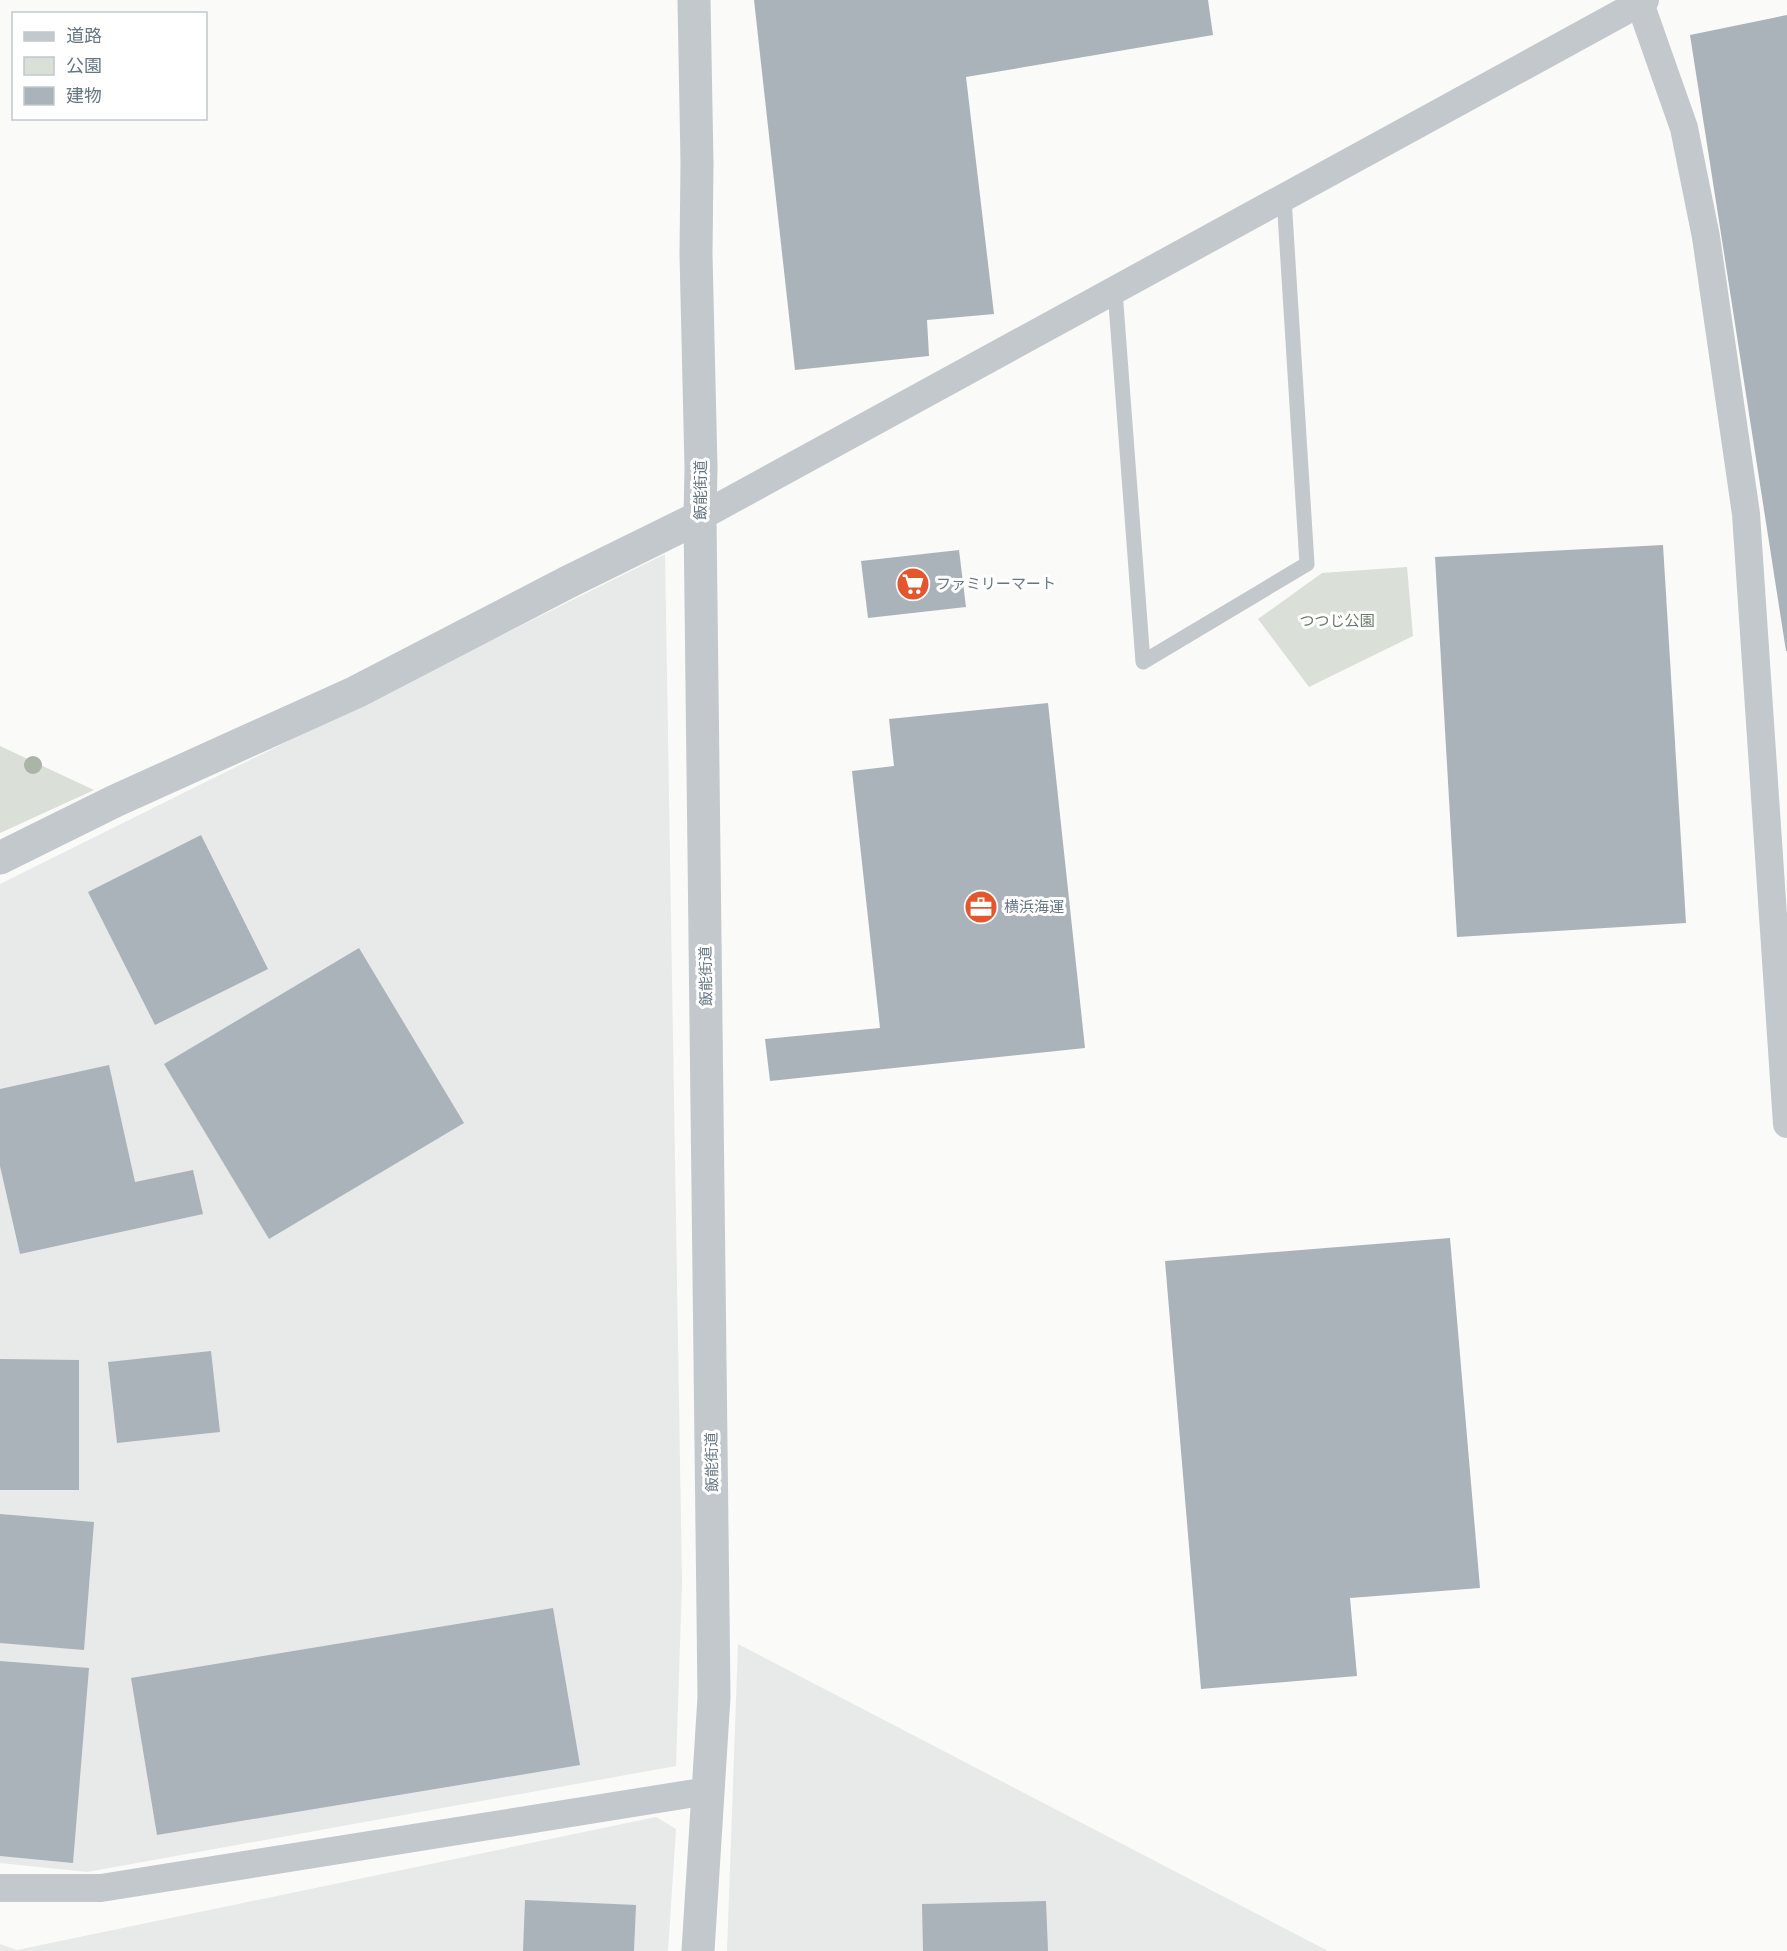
<svg xmlns="http://www.w3.org/2000/svg" width="1787" height="1951" font-family="Raleway,'Noto Sans JP',sans-serif">
<style>
.built{fill:#e8e9e9}
.green{fill:#dadfd7}
.building{fill:#aab3b9}
.lines{fill:none;stroke-linecap:round;stroke-linejoin:round}
.service{stroke:#c3c8cc;stroke-width:15}
.minor{stroke:#c3c8cc;stroke-width:28}
.tertiary{stroke:#c3c8cc;stroke-width:33}
.tree{fill:#aab4a7}
.labels{text-anchor:middle;stroke-width:6;stroke-linejoin:round;paint-order:stroke}
.street-label{font-size:15px;fill:#657683;stroke:#fff}
.poi-label{font-size:15px;fill:#657683;stroke:#fff;text-anchor:start}
.park-label{font-size:15px;fill:#687a64;stroke:#fff}
</style>
<rect width="100%" height="100%" fill="#fafaf8"/>
<!-- built -->
<g class="built">
<path d="M665,554L682,1583L676,1766L87,1872L0,1863V884Z"/>
<path d="M738,1644L1328,1951H727Z"/>
<path d="M656,1817L676,1829L668,1951H0V1944L17,1950Z"/>
</g>
<!-- green -->
<g class="green">
<path d="M1407,567L1413,636L1309,687L1258,619L1322,573Z"/>
<path d="M0,746L94,790L0,833Z"/>
</g>
<!-- building -->
<g class="building">
<path d="M754,0H1208L1213,35L966,77L994,314L927,320L929,356L795,370Z"/>
<path d="M1787,15V651H1786L1690,35Z"/>
<path d="M1663,545L1686,923L1457,937L1435,557Z"/>
<path d="M959,550L966,607L868,618L861,561Z"/>
<path d="M1048,703L1085,1048L770,1081L765,1039L880,1028L852,771L894,766L889,719Z"/>
<path d="M201,835L268,969L155,1025L88,892Z"/>
<path d="M359,948L464,1123L269,1239L164,1064Z"/>
<path d="M109,1065L135,1182L193,1170L203,1214L20,1254L0,1166V1089Z"/>
<path d="M1450,1238L1480,1588L1350,1598L1357,1676L1201,1689L1165,1261Z"/>
<path d="M211,1351L220,1432L117,1443L108,1362Z"/>
<path d="M0,1359L79,1360V1490H0Z"/>
<path d="M0,1514L94,1522L84,1650L0,1643Z"/>
<path d="M553,1608L580,1765L157,1835L131,1678Z"/>
<path d="M0,1661L89,1668L73,1863L0,1856Z"/>
<path d="M525,1900L636,1905L634,1951H523Z"/>
<path d="M1046,1901L1048,1951H923L922,1904Z"/>
</g>
<g class="lines">
<!-- service -->
<path class="service" d="M1115,291L1143,662L1307,564L1284,198"/>
<!-- minor -->
<g class="minor">
<path d="M1640,3L1684,128L1706,237L1746,514L1787,1124"/>
<path d="M700,517L1645,0"/>
<path d="M0,1888H101L708,1791"/>
</g>
<!-- tertiary -->
<g class="tertiary">
<path d="M694,0L697,163L696,254L701,468L700,517L714,1697L698,1951"/>
<path d="M0,858L115,801L356,692L568,582L700,517"/>
</g>
</g>
<!-- trees -->
<circle class="tree" cx="33" cy="765" r="9"/>
<!-- icons -->
<defs>
<symbol id="supermarket-disc" viewBox="-11 -11 22 22"><circle r="9.5" fill="#e4572e" stroke="#fff"/><path d="M-6-5.5h2.5l.6 2H6L4.5 2H-2.5L-4.4-4H-6ZM-1.5 3.2a1.3 1.3 0 1 0 .1 0ZM3 3.2a1.3 1.3 0 1 0 .1 0Z" fill="#fff"/></symbol>
<symbol id="office-disc" viewBox="-11 -11 22 22"><circle r="9.5" fill="#e4572e" stroke="#fff"/><path d="M-6-3h4V-5.5h4V-3h4V5H-6ZM-1-4.5V-3h2v-1.5ZM-6 0V1H6V0Z" fill="#fff"/></symbol>
</defs>
<g fill-rule="evenodd">
<use href="#supermarket-disc" x="894" y="565" width="38" height="38"/>
<use href="#office-disc" x="962" y="888" width="38" height="38"/>
</g>
<g class="labels">
<!-- street labels -->
<g class="street-label">
<text transform="translate(701 490) rotate(-90)" y="5">飯能街道</text>
<text transform="translate(706 976) rotate(-91)" y="5">飯能街道</text>
<text transform="translate(712 1462) rotate(-91)" y="5">飯能街道</text>
</g>
<!-- poi labels -->
<g class="poi-label">
<text x="936" y="589">ファミリーマート</text>
<text x="1004" y="912">横浜海運</text>
</g>
<!-- park labels -->
<g class="park-label">
<text x="1337" y="626">つつじ公園</text>
</g>
</g>
<!-- legend -->
<rect x="12" y="12" width="195" height="108" fill="#ffffff" stroke="#c1c8cd" stroke-width="1.5"/>
<rect x="24" y="32" width="30" height="9" fill="#c3c8cc" stroke="#c1c8cd" stroke-width="1.5"/>
<text x="66" y="42" font-size="18" fill="#657683">道路</text>
<rect x="24" y="57" width="30" height="18" fill="#dadfd7" stroke="#c1c8cd" stroke-width="1.5"/>
<text x="66" y="72" font-size="18" fill="#657683">公園</text>
<rect x="24" y="87" width="30" height="18" fill="#aab3b9" stroke="#c1c8cd" stroke-width="1.5"/>
<text x="66" y="102" font-size="18" fill="#657683">建物</text>
</svg>
